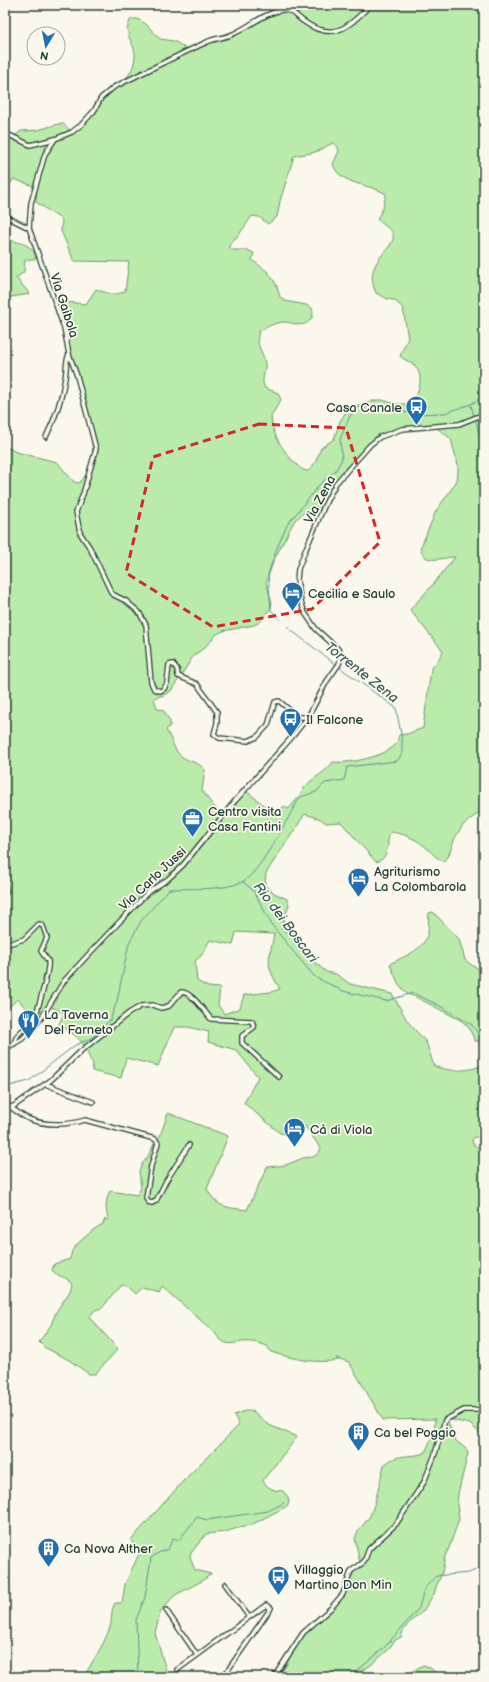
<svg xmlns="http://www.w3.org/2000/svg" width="489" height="1682" font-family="'Balsamiq Sans',sans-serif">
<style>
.green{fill:#bbebaa;stroke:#6d946f;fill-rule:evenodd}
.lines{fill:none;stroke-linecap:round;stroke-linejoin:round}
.stream{stroke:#588f9b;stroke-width:1}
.minor-casing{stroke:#1f3d34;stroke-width:6}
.minor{stroke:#fbf7ec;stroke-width:3.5}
.marked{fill:none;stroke:#d62828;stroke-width:3;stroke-dasharray:8 5;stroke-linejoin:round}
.labels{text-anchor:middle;stroke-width:3.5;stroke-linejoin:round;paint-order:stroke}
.street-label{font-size:13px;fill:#1f3d34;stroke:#fbf7ec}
.poi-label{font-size:13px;fill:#1f3d34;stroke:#fbf7ec;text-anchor:start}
.water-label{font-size:14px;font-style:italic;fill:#375f5f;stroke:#fbf7ec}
</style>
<rect width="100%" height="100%" fill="#fbf7ec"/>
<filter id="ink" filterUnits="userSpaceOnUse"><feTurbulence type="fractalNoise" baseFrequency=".025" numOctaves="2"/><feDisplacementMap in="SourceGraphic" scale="8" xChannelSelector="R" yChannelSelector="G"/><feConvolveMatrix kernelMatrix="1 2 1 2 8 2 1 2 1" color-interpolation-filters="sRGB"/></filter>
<g filter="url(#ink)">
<!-- green -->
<g class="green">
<path d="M270,5H484V809L463,825L455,838L448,857L443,861C435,858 430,850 423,845C414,838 402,833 390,832C386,843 391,858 376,862L341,822L326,823L321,819L305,814L266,873L265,885L274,893L287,899L289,905L281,929L290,934L299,948L326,972L336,974L350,984L392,994L408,1022L426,1042L434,1066C447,1072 472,1072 484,1064V1136L475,1137L472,1140L473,1144L484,1152V1266L481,1265L484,1267V1437L470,1424L447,1419L455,1440L466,1449L468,1453L458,1494L457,1504L459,1519L449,1548L445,1556L442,1573L436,1587L434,1594L423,1611L409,1623L403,1631L401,1637L394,1641L389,1649L371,1665L352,1677H277L287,1664L298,1637L337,1599C348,1584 340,1575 360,1563L355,1539L357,1533L370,1516L375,1502L384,1465C397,1453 409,1458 425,1453L434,1432L435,1419L383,1420L349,1362L336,1358L339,1360C316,1364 293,1359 271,1352L267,1346C262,1344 256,1342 251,1342C234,1340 227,1351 215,1333L162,1286L159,1292L142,1287L135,1294L127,1286L121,1285L102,1308L95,1310L89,1317L118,1349L95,1374H89L69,1360L44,1347L39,1342L51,1325L56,1312L70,1291L72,1284C66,1275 58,1278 52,1270L54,1264L70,1259L72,1251L76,1245L93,1230L103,1224L105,1219L109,1220C105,1213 105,1199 110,1191L137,1195L141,1188L139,1171L142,1164L147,1158L154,1144L160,1136L168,1113L228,1136L207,1189C218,1209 226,1207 247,1210L267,1167L286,1165L303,1158L313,1157L318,1154L321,1149L305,1126L299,1124L286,1134L280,1133L244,1103L258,1077L236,1050L208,1042L209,1032L188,1027H174L158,1066L126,1058L121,1078L92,1071L93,1063C88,1058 89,1054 86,1049C80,1037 69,1031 59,1024L64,1013L49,1006L37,1022L18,999L5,1010V446L16,452L57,462L74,482L79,483C92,470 94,459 92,441L67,343L54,301L86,304L96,289C105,293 116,297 125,291L129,262L74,261L61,231L62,220L36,202L37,187L13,179L5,195V136L12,138L21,131L38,130L62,123L71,131C79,126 88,119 94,111C96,107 98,101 101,98C116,83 132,82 135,57C136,42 121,35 131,19H137L146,24L160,39L174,41L185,48H192L215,39L227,37L271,13ZM333,143L338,147L339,151L333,164C339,185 371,184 386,194L383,208L377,219C381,224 391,228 393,234C397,250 361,260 376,293L388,299L394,300L403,308L408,338L400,356C405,361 410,361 414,365C425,375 419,394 411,404H395L382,400H377L351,407L346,412L340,421L334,439L321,448L316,461L309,471C300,471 298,465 292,460C281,447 272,434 271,416L281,400L278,393L265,388C260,379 266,373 265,364C264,351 254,346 259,331C265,328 276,322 283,322C293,322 303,329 310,320C314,316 313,312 312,308L306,305L285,301L280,297L276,284L268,272L252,260L254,253L247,250H231L229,246L232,241L238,236L252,216L259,217L268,224L277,217L280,201L294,156C302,154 310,154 318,151C324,149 327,145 333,143ZM437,428L451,439L458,465V473L457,480L453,487L436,511L420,549C426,566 442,557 455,557L435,582L410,610L443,651L436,664L432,666L431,670L423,728L407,734L399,735C398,738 398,742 396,744C385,757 349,764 333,762C326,773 313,777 305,787C299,795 296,802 288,809L284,806L276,815L245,790L224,813L215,808L202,791L205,770C199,761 185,762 178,753C173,747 171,737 166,730L170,726V721L163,710L157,709L154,698L164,695L171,691L194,655L204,648L217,634L223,631L254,625L260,622L271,608L272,603L266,582L274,560L291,527L295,520L305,512L321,509L334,488L380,436L406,429ZM236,932L274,934C269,963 264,962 280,989L271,992L244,995L240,1008L224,1014L218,1005L220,988L208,987L197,981L195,961L201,956L210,940L233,945Z"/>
<path d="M9,240C22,243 34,245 36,259L25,260L24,272L16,278L30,294L5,298V242Z"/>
<path d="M433,912L459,939L465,960L473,966L484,971V1042L475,1041L469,1028L462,1021L416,997L407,994L398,983L390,964C403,956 425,951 428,932C429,926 428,920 429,913Z"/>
<path d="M245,1411H253L269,1425L297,1437L263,1480C266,1488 275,1491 283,1491L288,1497L289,1502L287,1506L251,1525L244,1526L225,1532L206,1534L191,1553L190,1558L195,1570L211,1574L202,1581L175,1595L161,1610L155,1633L168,1677H84C92,1662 103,1646 109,1630C113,1621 110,1611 115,1603H122L125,1584L139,1554L131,1540L185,1479L239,1425L234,1415Z"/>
<path d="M423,1665L429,1667L441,1677H403Z"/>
</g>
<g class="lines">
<!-- stream -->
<g class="stream">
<path d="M471,405L474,416"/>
<path d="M476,421L484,453"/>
<path d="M336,665L291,630L271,610L268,574L277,548L287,525L321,483L336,470L342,459L340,439L350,416L357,407L384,408L414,414L445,413L471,404L484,396"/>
<path d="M243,882L253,890L272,925L292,950L315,977L343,991L386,1001L413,993L440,1006L472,1025L480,1036L484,1037"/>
<path d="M5,1087L29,1081L74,1046L93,1037L110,1020L117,1001L129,943L141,921L169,889C191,888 222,891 242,882C259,875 289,815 300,797L316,792L325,783L344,780L347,767L397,761L402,754V739L396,708L339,667"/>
<path d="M138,1677L136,1620L145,1597L151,1558L158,1553L168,1549L173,1538L179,1540L197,1517L207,1520L268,1511L284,1503"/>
<path d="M350,1677L384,1648L419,1608L424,1589L436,1576L469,1573L484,1566"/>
</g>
<defs>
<g id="minor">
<path d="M5,133L30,145L55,139"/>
<path d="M5,216L29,228"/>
<path d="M46,437C55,419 62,398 65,378C67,369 65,363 69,354"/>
<path d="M308,717H298L279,701L275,702L268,725L257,737L248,741L219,738L214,734L217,723V712L197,684L178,676L177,669L173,664L169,665L167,683L164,689L160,691L154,689L151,682L146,625L139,612L126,601L112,594L90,548L80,533L76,512L83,494L96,449L77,376L69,354L64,328L29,228L31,203L45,154L55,139L72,132L81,125L94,111L101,98L114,87C145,72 176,56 207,42C215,38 225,38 233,34C249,27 264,13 282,10C292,9 296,16 303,21C332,42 349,28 370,5"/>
<path d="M5,885L6,892L5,894"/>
<path d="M5,945L24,939L39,924L43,926L47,938L41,951C43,955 47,958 48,961C50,968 37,1014 33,1021C25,1031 17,1030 14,1044"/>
<path d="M5,1049L22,1039L32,1029L42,1017L64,981L87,956L147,893L168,879L183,865L235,801L292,737L308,717L327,681L339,664L341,655L338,649L316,629L305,613L301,602L297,580L298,569L305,551L326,502L336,483L370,445L380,437L402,429L459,424L484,414"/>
<path d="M45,1084L93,1102"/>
<path d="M5,1105L10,1107L14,1106L51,1080L81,1051L129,1013L141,1006L153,1005L161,1008L169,1006L181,992C191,991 204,1011 211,1019L252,1021L254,1027L242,1036V1043L279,1077"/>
<path d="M10,1107C16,1111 22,1116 29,1119C45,1126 69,1125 85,1120L155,1139L158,1143L151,1166L146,1198L148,1202L152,1203L156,1201L166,1181L189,1145"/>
<path d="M225,1584L249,1617"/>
<path d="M166,1610L197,1655"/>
<path d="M177,1670L266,1605L271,1608L223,1677"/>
<path d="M274,1677L303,1633L331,1608L343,1594L351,1571L364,1562L369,1549L396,1524L424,1482L434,1457L445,1420L464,1410H484"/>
</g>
</defs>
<!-- minor casing -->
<use href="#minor" class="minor-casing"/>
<!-- minor -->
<use href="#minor" class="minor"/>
</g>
</g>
<!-- marked area -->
<path class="marked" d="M259,424L346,428L380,542L312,609L213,627L126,573L153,457Z"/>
<!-- icons -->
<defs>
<symbol id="bus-pin" viewBox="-11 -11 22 30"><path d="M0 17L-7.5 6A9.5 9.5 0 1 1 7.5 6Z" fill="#1f6fb2" stroke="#fbf7ec"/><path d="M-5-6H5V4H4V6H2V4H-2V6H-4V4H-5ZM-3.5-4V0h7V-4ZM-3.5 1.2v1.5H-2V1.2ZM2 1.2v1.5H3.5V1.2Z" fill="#fff"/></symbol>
<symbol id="hotel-pin" viewBox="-11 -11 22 30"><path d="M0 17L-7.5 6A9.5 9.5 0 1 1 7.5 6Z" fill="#1f6fb2" stroke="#fbf7ec"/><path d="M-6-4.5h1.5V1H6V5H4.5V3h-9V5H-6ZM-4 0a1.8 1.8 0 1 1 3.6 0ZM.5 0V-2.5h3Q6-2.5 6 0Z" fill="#fff"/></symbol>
<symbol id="office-pin" viewBox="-11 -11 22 30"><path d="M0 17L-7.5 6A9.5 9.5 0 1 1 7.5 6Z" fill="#1f6fb2" stroke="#fbf7ec"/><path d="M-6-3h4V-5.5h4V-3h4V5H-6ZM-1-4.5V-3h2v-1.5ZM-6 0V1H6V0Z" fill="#fff"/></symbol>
<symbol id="restaurant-pin" viewBox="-11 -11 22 30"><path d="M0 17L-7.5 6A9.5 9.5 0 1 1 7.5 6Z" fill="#1f6fb2" stroke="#fbf7ec"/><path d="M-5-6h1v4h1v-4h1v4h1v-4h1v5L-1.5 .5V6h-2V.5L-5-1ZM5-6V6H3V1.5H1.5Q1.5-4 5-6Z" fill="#fff"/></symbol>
<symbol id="building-pin" viewBox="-11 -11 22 30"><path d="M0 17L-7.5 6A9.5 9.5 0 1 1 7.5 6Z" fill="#1f6fb2" stroke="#fbf7ec"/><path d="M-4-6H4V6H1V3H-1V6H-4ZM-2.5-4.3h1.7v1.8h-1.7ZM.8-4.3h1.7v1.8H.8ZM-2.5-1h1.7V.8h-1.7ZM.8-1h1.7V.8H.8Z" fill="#fff"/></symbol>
</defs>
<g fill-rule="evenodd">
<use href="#bus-pin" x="404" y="394" width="25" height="34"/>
<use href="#hotel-pin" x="280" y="580" width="25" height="34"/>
<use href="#bus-pin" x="278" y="706" width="25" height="34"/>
<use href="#office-pin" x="180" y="806" width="25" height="34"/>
<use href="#hotel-pin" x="346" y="866" width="25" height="34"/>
<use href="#restaurant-pin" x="16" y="1008" width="25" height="34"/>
<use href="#hotel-pin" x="282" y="1116" width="25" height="34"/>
<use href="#building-pin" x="346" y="1420" width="25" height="34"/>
<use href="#building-pin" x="36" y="1536" width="25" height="34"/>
<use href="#bus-pin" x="266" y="1564" width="25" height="34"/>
</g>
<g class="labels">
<!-- street labels -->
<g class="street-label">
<text transform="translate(65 305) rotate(72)" y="5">Via Gaibola</text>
<text transform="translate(319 499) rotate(-62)" y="5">Via Zena</text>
<text transform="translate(152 878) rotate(-43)" y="5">Via Carlo Jussi</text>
</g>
<!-- poi labels -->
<g class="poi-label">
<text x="402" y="412" text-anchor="end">Casa Canale</text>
<text x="308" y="598">Cecilia e Saulo</text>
<text x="306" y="724">Il Falcone</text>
<text x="208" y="816">Centro visita<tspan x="208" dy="15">Casa Fantini</tspan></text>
<text x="374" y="876">Agriturismo<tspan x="374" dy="15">La Colombarola</tspan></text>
<text x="44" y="1019">La Taverna<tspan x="44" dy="15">Del Farneto</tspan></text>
<text x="310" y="1134">Cà di Viola</text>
<text x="374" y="1437">Ca bel Poggio</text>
<text x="64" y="1553">Ca Nova Alther</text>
<text x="294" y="1574">Villaggio<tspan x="294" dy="15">Martino Don Min</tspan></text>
</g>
<!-- water labels -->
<g class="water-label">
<text transform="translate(362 672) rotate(38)" y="5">Torrente Zena</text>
<text transform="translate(286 922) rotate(53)" y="5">Rio dei Boscari</text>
</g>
</g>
<!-- margin -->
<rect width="489" height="1682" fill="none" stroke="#fbf7ec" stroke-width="20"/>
<rect x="10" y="10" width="469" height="1662" fill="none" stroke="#1f3d34" stroke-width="1.5" filter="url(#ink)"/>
<!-- north arrow -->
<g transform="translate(46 46) rotate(190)"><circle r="19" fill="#fbf7ec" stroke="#a3ada2"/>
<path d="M0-3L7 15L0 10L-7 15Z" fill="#1f6fb2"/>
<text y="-6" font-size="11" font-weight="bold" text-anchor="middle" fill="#1f3d34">N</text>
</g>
</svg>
